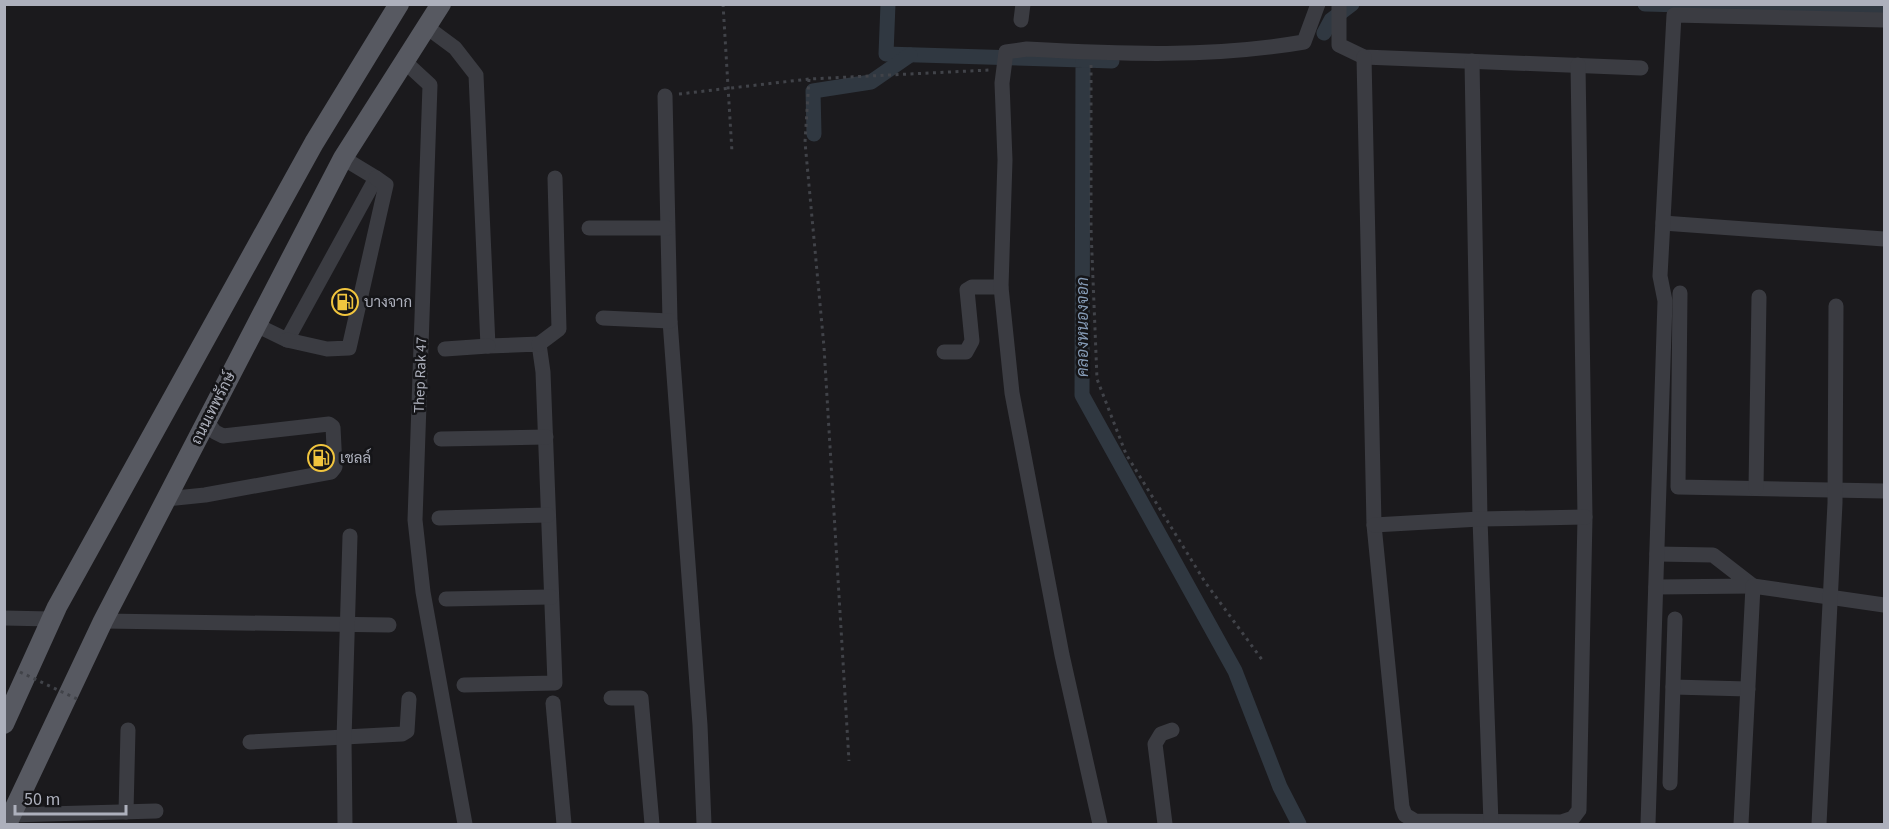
<svg xmlns="http://www.w3.org/2000/svg" width="1889" height="829" font-family="'Source Sans 3',Sarabun,sans-serif">
<style>
.lines{fill:none;stroke-linecap:round;stroke-linejoin:round}
.canal{stroke:#303841;stroke-width:15}
.path{stroke:#414349;stroke-width:3;stroke-dasharray:3 4.5;stroke-linecap:butt}
.minor{stroke:#3b3c42;stroke-width:15}
.major{stroke:#575961;stroke-width:20}
.path-bridge{stroke:#414349;stroke-width:3;stroke-dasharray:3 4.5;stroke-linecap:butt}
.labels{text-anchor:middle;stroke-width:5;stroke-linejoin:round;paint-order:stroke}
.poi-label{font-size:15px;fill:#adb0bc;stroke:#151518;text-anchor:start}
.street-label{font-size:15px;fill:#adb0bc;stroke:#151518}
.water-label{font-size:16px;font-style:italic;fill:#859bb6;stroke:#151518}
</style>
<rect width="100%" height="100%" fill="#1b1a1d"/>
<g class="lines">
<!-- canal -->
<g class="canal">
<path d="M888,4L886,54L1083,60L1082,395L1235,671L1280,787L1299,824"/>
<path d="M1645,4L1884,10"/>
<path d="M1324,33L1331,20L1352,4"/>
<path d="M1083,60L1112,61"/>
<path d="M814,134L813,91L871,82L910,55"/>
</g>
<!-- path -->
<g class="path">
<path d="M723,4L732,152"/>
<path d="M1091,65V229L1097,379L1126,454L1205,582L1263,661"/>
<path d="M809,79L805,142L824,347L849,761"/>
<path d="M679,94L809,79L989,70"/>
</g>
<!-- minor -->
<g class="minor">
<path d="M1339,4V45L1364,57L1641,68"/>
<path d="M1021,20L1023,4"/>
<path d="M428,28L455,48L476,75L488,346L539,344L543,372L555,683L464,685"/>
<path d="M1364,57L1374,525L1402,807L1405,815L1415,821L1561,822L1573,818L1579,810L1585,517L1578,65"/>
<path d="M404,61L430,85L415,520L423,592L465,824"/>
<path d="M1472,61L1480,519L1491,823"/>
<path d="M665,96L670,321L700,725L704,824"/>
<path d="M1663,223L1884,239"/>
<path d="M589,228H667"/>
<path d="M1680,293L1678,487L1884,491"/>
<path d="M603,318L670,321"/>
<path d="M256,325L287,340L376,178L343,158"/>
<path d="M287,340L327,349L349,348L386,185L376,178"/>
<path d="M539,344L559,329L555,178"/>
<path d="M445,349L488,346"/>
<path d="M944,352H966L972,341L967,290L972,287H1001"/>
<path d="M441,439L546,437"/>
<path d="M1756,488L1759,297"/>
<path d="M166,499L205,495L331,472L335,467L333,427L329,424L223,436L215,432L206,421"/>
<path d="M439,518L548,515"/>
<path d="M1374,525L1480,519L1585,517"/>
<path d="M1656,587L1753,586L1713,555L1657,554"/>
<path d="M446,599L551,597"/>
<path d="M4,618L51,619"/>
<path d="M103,621L389,625"/>
<path d="M1673,687L1748,689"/>
<path d="M611,698H641L652,824"/>
<path d="M553,703L564,824"/>
<path d="M250,742L402,734L407,731L409,699"/>
<path d="M1670,783L1675,619"/>
<path d="M126,812L128,730"/>
<path d="M11,815L156,811"/>
<path d="M345,824L344,739L350,536"/>
<path d="M1100,824L1062,655L1012,393L1001,287L1005,160L1002,83L1006,52L1027,49C1120,54 1212,58 1304,42L1318,4"/>
<path d="M1165,824L1155,744L1161,734L1172,730"/>
<path d="M1648,824L1665,301L1660,276L1674,15L1884,20"/>
<path d="M1741,824L1753,586L1884,605"/>
<path d="M1819,824L1835,503L1836,306"/>
</g>
<!-- major -->
<g class="major">
<path d="M4,724L57,607L314,143L399,4"/>
<path d="M7,824L103,621L343,158L441,4"/>
</g>
<!-- path-bridge -->
<path class="path-bridge" d="M20,672L77,699"/>
</g>
<!-- icons -->
<defs>
<symbol id="fuel-ring" viewBox="-11 -11 22 22"><circle r="9.5" fill="#151518" stroke="#f1c53e" stroke-width="1.5"/><path d="M-5.5-6h7V0h2V4h1.3V-2.5L3-4.5l.8-.8L6-3V5H2.5V1h-1V6h-7ZM-4.2-4.7v3.2H.2V-4.7Z" fill="#f1c53e"/></symbol>
</defs>
<g fill-rule="evenodd">
<use href="#fuel-ring" x="330" y="287" width="30" height="30"/>
<use href="#fuel-ring" x="306" y="443" width="30" height="30"/>
</g>
<g class="labels">
<!-- poi labels -->
<g class="poi-label">
<text x="364" y="307">บางจาก</text>
<text x="340" y="463">เชลล์</text>
</g>
<!-- street labels -->
<g class="street-label">
<text transform="translate(420 375) rotate(-88)" y="5">Thep Rak 47</text>
<text transform="translate(213 408) rotate(-63)" y="5">ถนนเทพรักษ์</text>
</g>
<!-- water labels -->
<g class="water-label">
<text transform="translate(1082 327) rotate(-90)" y="6">คลองหนองจอก</text>
</g>
</g>
<!-- border -->
<rect width="1889" height="829" fill="none" stroke="#adb0bc" stroke-width="12"/>
<!-- scale -->
<path d="M15 805v9h111v-9" fill="none" stroke="#adb0bc" stroke-width="3"/>
<text x="24" y="805" font-size="18" fill="#adb0bc" stroke="#151518" stroke-width="4.5" paint-order="stroke">50 m</text>
</svg>
